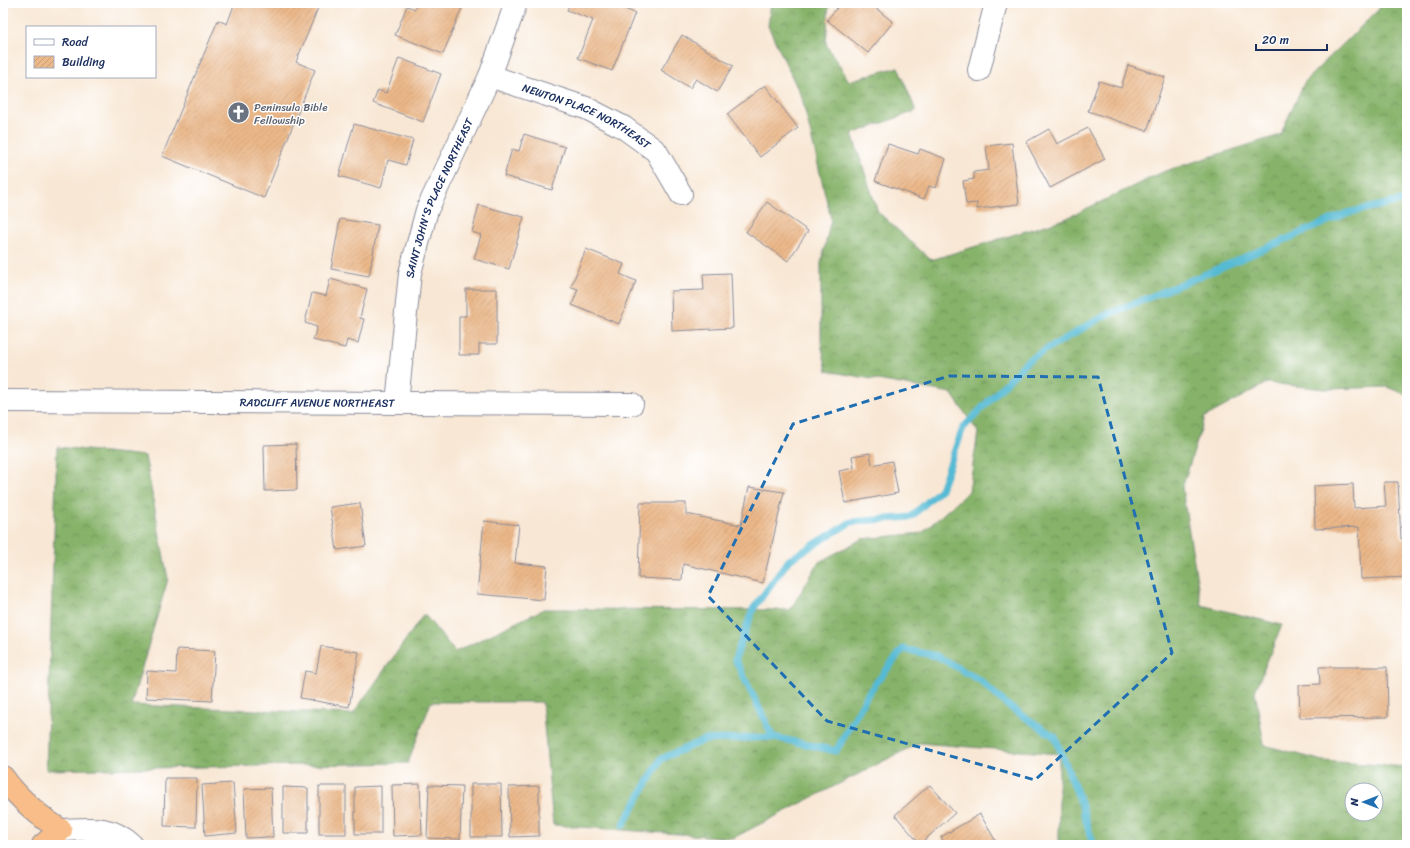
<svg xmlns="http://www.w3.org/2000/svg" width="1410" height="848" font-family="Sriracha,sans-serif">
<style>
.forest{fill:url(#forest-crowns);stroke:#507064;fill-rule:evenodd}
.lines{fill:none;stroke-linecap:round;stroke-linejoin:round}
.stream{stroke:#55bad4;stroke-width:7}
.building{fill:url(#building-hatch)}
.minor-casing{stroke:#8a8b99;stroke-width:24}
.highway-casing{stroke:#8a8b99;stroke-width:24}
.minor{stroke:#fff;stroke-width:22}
.highway{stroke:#f8bd88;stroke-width:22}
.marked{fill:none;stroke:#1f6fb2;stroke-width:3;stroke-dasharray:8 5;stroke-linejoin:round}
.labels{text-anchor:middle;stroke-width:3;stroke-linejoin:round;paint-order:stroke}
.worship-label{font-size:11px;fill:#5b616d;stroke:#fff;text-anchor:start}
.street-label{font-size:11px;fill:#1b2f5e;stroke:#fff}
</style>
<defs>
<pattern id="forest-crowns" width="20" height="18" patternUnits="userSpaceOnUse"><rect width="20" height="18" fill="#86b269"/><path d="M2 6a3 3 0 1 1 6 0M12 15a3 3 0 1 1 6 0" fill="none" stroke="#6d915a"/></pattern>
<pattern id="building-hatch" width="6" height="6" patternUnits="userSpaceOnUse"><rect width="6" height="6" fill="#ebb889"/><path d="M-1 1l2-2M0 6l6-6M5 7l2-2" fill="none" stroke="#c99e79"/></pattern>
</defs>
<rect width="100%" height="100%" fill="#fff"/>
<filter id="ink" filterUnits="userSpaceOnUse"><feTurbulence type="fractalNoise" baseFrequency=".025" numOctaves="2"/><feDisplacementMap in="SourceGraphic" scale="8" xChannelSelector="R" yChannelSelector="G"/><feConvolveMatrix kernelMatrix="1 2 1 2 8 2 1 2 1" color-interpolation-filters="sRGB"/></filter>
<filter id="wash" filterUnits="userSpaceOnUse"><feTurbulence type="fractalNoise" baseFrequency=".012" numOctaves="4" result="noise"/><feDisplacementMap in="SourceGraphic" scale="16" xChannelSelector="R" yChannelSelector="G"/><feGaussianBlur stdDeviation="0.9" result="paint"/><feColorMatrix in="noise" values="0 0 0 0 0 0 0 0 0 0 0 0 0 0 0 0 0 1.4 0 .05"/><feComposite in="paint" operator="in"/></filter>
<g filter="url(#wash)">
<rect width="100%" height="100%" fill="#f8e7d4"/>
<!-- forest -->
<path class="forest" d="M771,3H829L826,44L849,81L898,67L916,111L852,134L878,212L931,260L1065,219L1165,171L1280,135L1305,81L1378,10L1383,3H1407V395L1387,387L1325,389L1267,383L1205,417L1182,488L1201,605L1282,625L1255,691L1264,745L1323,761L1407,767V845H1059V754L919,743L733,838L553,825L542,702H431L408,763L46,770L57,447L145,456L168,579L131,705L353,714L424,614L455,652L544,609L790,610L819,562L862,539L922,533L969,491L978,432L951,393L827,371L821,343V263L831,219L802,98L768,26ZM1352,790H1376V814H1352Z"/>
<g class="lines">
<!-- stream -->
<g class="stream">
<path d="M773,737L735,659L753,609L789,560L851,522L911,517L941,489L963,428L1028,360L1104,316L1215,270L1347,213L1405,200H1407"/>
<path d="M623,825L661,759L704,740L773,737L836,751L869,692L903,649L937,656L981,681L1007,705L1055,737L1081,803L1093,845"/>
</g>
</g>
<g id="blocks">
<!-- building -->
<g class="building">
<path d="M235,3H320L296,62L315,70L264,198L162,156L218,20L227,24Z"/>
<path d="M417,3H464L443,54L395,35L407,6L415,9Z"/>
<path d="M570,3H609L635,13L612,71L578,58L593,20L567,10Z"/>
<path d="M841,3H869L893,22L868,53L827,20Z"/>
<path d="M682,35L733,66L717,92L696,79L690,88L661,70Z"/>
<path d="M399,58L441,74L423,122L373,103L378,90L386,93Z"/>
<path d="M1128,65L1165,77L1147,131L1088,111L1099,81L1121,88Z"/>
<path d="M765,85L798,128L760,157L727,114Z"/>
<path d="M354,124L413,140L406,165L388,160L381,188L339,176Z"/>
<path d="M1088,128L1105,159L1050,188L1026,142L1049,129L1057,144Z"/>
<path d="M524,134L565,147L552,190L504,176L512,149L519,151Z"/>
<path d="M1012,143L1019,204L977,209V203L966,204L963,181L974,179V172L989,170L986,146Z"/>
<path d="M888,144L918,154L920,149L946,159L936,188L929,186L924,199L875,181Z"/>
<path d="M767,202L808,231L788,261L746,232Z"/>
<path d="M479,205L524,217L509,269L474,259L481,235L472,232Z"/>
<path d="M340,219L378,225L369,276L331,269Z"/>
<path d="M586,249L624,264L620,274L636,281L619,324L572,305L578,289L571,287Z"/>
<path d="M731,273L733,328L672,331L671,291L704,290L703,274Z"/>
<path d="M330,279L367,289L360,318L364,319L358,343L347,340L345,348L313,340L317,327L305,323L312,293L326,296Z"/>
<path d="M466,289H497V344H479V355H459V316H466Z"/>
<path d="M296,444L297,490L265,491L264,445Z"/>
<path d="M870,453L872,465L892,461L898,493L845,503L839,471L854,468L852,456Z"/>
<path d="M1384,482H1398L1401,539H1407V577L1361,579L1359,527L1315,529L1314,486L1353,484L1354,508L1386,506Z"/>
<path d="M749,487L784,492L763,583L683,564L682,580L638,578L640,503H686V514L741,525Z"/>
<path d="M360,503L366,546L337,550L330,507Z"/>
<path d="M484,521L519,525L515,563L547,566L544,600L477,594Z"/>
<path d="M321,646L359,652L349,707L300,698L305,671L316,673Z"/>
<path d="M177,649L215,651L212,701L146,698L147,671L176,673Z"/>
<path d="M1319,667H1387L1388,717L1300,718L1299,685L1320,684Z"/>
<path d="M165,778H197L196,827L164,826Z"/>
<path d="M233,783L237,833L205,836L202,785Z"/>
<path d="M420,784L422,835L393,836L392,785Z"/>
<path d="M471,784H501L502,837H471Z"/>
<path d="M429,785L462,786L460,839L427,838Z"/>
<path d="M930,785L955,813L920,844L895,815Z"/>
<rect x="319" y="786" width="27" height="48"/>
<path d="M381,786V834H355V787Z"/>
<path d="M539,786V836L510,837L509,787Z"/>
<path d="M283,787L308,788V833H283Z"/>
<path d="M271,788L273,837L246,838L244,789Z"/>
<path d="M980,814L998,845H946L941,837Z"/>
</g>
</g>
</g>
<g filter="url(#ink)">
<use href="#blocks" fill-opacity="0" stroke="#8a8b99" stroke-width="1"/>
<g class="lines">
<defs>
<g id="minor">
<path d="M979,70L996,3"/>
<path id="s1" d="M490,76L586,108L623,127L656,151L681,194"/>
<path id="s2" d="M3,401L632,404"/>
<path id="s3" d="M397,403L410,273L427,210L490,76L516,3"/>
<path d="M61,830C89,829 109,824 132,845"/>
</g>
<path id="highway" d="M3,777C16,796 41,818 61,830L43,845"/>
</defs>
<!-- minor casing -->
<use href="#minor" class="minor-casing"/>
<!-- highway casing -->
<use href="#highway" class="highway-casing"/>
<!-- minor -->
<use href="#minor" class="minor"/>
<!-- highway -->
<use href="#highway" class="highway"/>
</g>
</g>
<!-- marked area -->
<path class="marked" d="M949,376L1098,377L1172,653L1035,780L827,721L708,596L793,424Z"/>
<!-- icons -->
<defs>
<symbol id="church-disc" viewBox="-11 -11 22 22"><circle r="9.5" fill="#6b7280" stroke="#fff"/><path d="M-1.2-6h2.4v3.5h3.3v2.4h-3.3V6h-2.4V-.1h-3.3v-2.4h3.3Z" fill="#fff"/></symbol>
</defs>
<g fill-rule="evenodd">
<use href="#church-disc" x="226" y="100" width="25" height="25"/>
</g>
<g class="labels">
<!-- worship labels -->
<g class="worship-label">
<text x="254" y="111">Peninsula Bible<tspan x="254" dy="13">Fellowship</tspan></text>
</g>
<!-- street labels -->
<g class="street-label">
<text dy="4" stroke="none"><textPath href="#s1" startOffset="105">NEWTON PLACE NORTHEAST</textPath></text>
<text dy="4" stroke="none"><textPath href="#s3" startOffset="211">SAINT JOHN'S PLACE NORTHEAST</textPath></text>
<text dy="4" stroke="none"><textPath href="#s2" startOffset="314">RADCLIFF AVENUE NORTHEAST</textPath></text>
</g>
</g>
<!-- margin -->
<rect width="1410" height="848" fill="none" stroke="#fff" stroke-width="16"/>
<!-- legend -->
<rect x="26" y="26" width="130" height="52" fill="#ffffff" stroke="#a4acbf"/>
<rect x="34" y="39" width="20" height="6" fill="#ffffff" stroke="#a4acbf"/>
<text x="62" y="46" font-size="12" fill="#1b2f5e">Road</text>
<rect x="34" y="56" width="20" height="12" fill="url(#building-hatch)" stroke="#a4acbf"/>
<text x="62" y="66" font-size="12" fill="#1b2f5e">Building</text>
<!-- north arrow -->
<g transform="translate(1364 802) rotate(270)"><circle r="19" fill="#ffffff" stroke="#a4acbf"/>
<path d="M0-3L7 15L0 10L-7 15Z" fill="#1f6fb2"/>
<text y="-6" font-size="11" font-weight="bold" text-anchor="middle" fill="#1b2f5e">N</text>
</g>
<!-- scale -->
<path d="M1256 44v6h71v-6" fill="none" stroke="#1b2f5e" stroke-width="2"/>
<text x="1262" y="44" font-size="12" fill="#1b2f5e" stroke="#ffffff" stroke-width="3" paint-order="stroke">20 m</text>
</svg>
